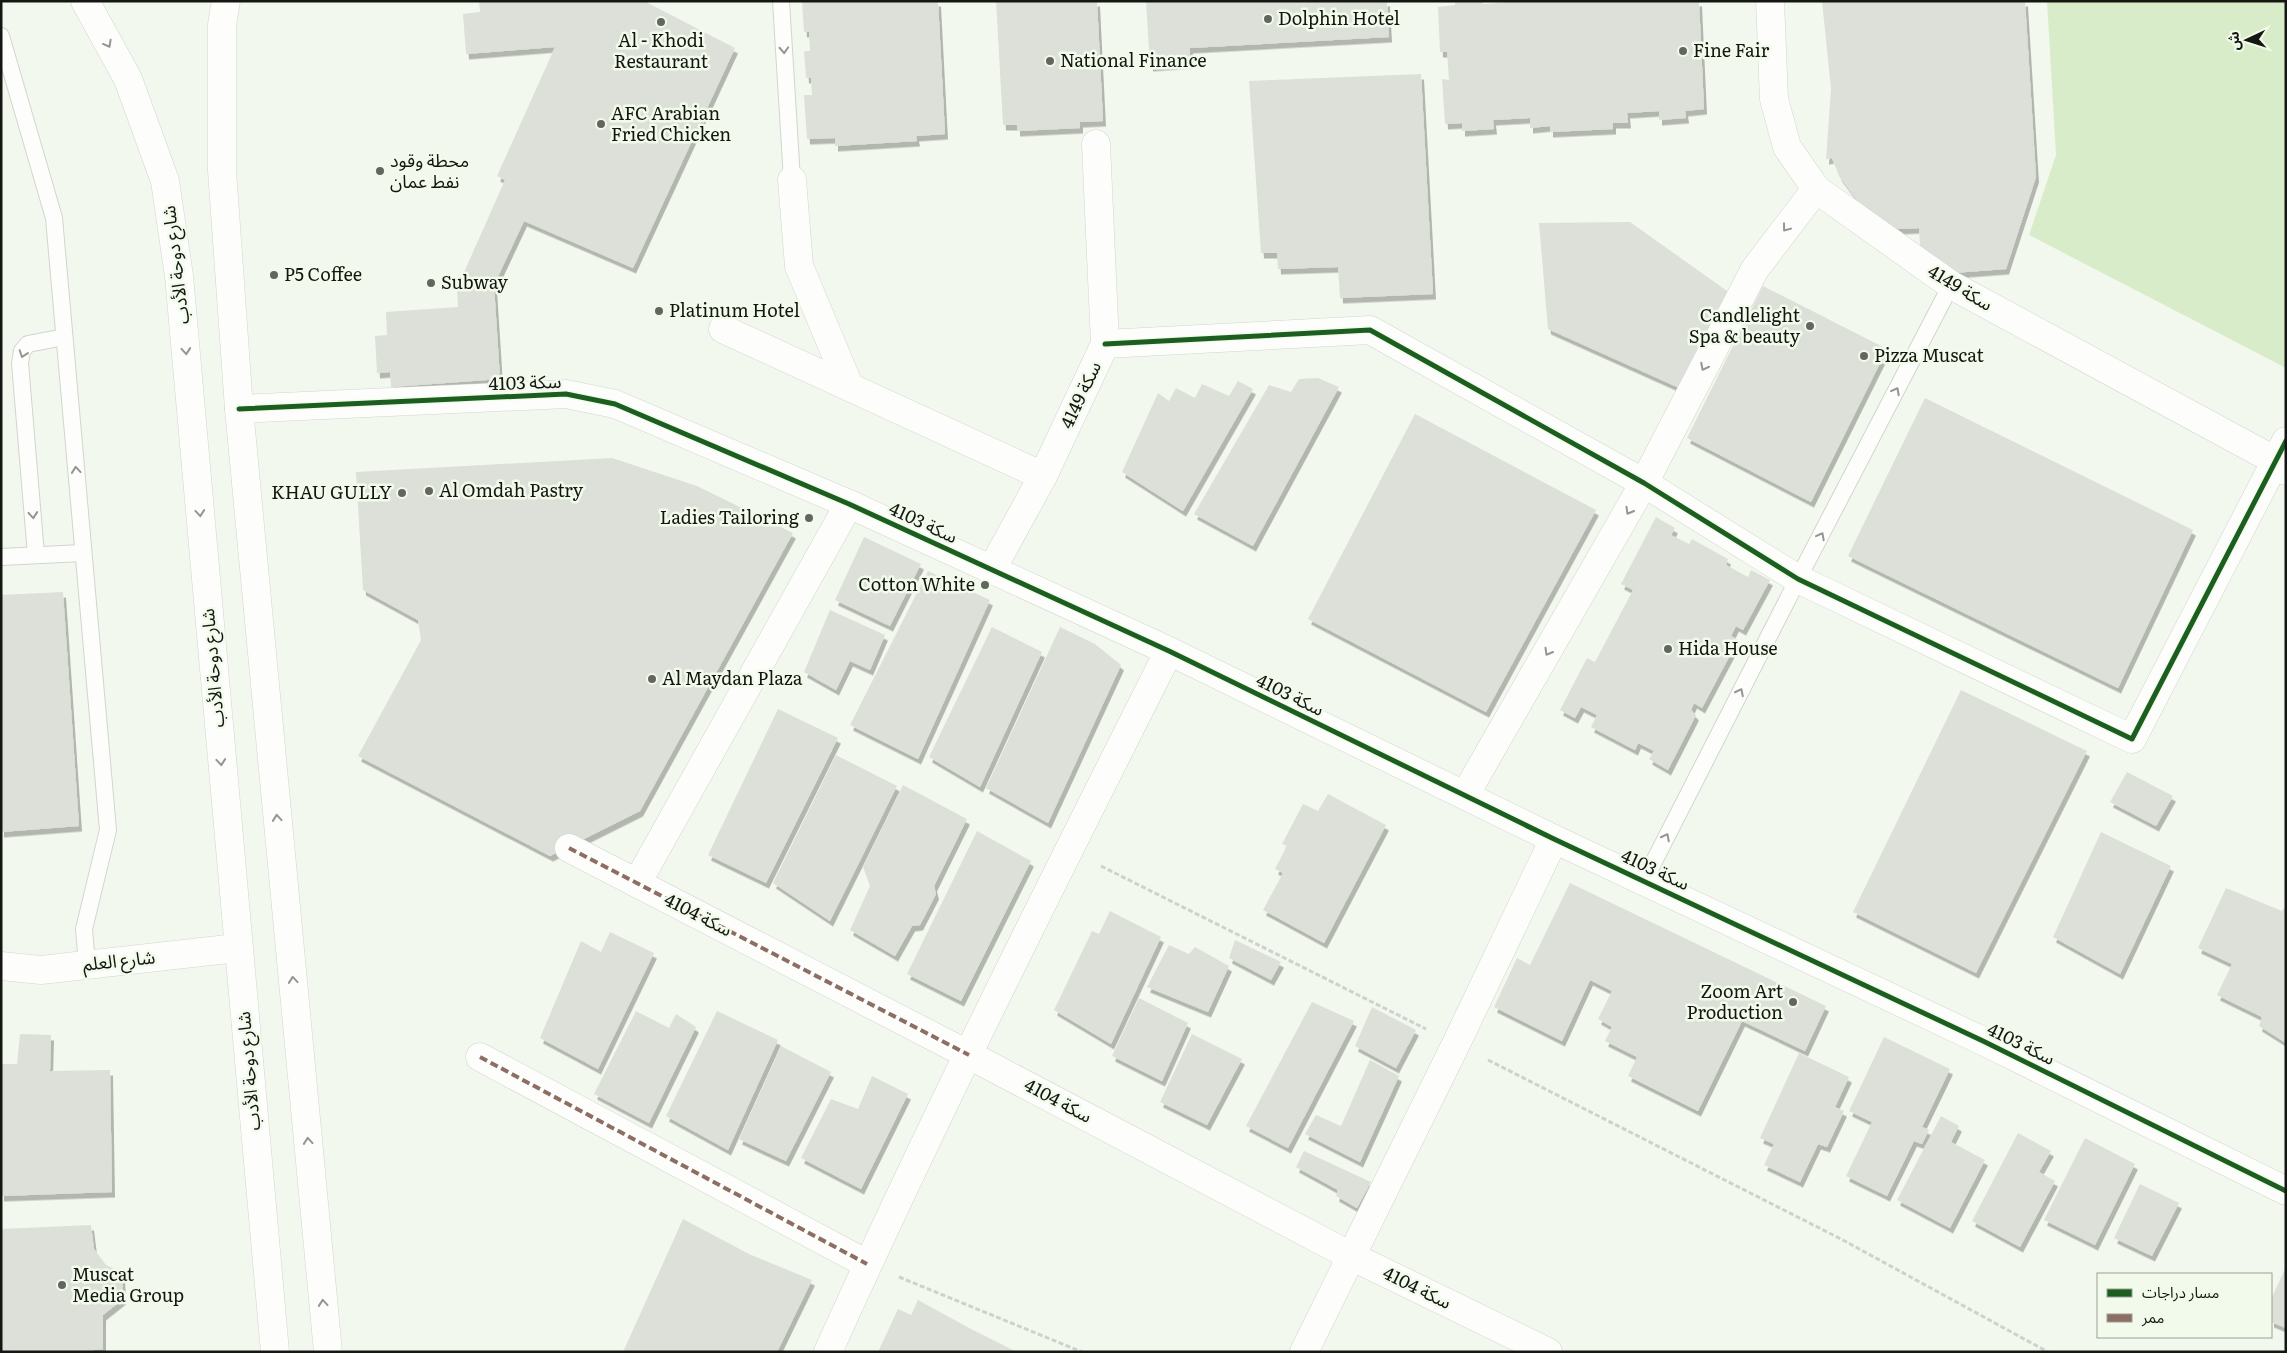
<svg xmlns="http://www.w3.org/2000/svg" width="2287" height="1353" font-family="Literata,'Noto Sans Arabic',serif">
<style>
.green{fill:#d9ecca}
.building{fill:#dce0d9;filter:url(#shadow)}
.lines{fill:none;stroke-linecap:round;stroke-linejoin:round}
.service-casing{stroke:#d1d5ce;stroke-width:18}
.minor-casing{stroke:#d1d5ce;stroke-width:29}
.secondary-casing{stroke:#d1d5ce;stroke-width:29}
.path{stroke:#cfd1ce;stroke-width:3;stroke-dasharray:5 2.5;stroke-linecap:butt}
.service{stroke:#fdfefc;stroke-width:16}
.minor{stroke:#fdfefc;stroke-width:28}
.secondary{stroke:#fdfefc;stroke-width:28}
.quiet{stroke:#8d6e63;stroke-width:4;stroke-dasharray:8 4;stroke-linecap:butt}
.cycleway-casing{stroke:#f2fbeb;stroke-width:8}
.cycleway{stroke:#1b5e20;stroke-width:5}
.oneway{stroke:#949692}
.poi-dot{fill:#62665e;stroke:#f2fbeb;stroke-width:2}
.labels{text-anchor:middle;stroke-width:5;stroke-linejoin:round;paint-order:stroke}
.poi-label{font-size:18px;fill:#141711;stroke:#f2fbeb;text-anchor:start}
.street-label{font-size:18px;fill:#141711;stroke:#f2fbeb}
</style>
<defs>
<filter id="shadow"><feDropShadow dx="3" dy="5.5" stdDeviation="0" flood-color="#0004"/></filter>
</defs>
<rect width="100%" height="100%" fill="#f3f8ee"/>
<!-- green -->
<path class="green" d="M2047,1H2286V368L2029,235L2056,155Z"/>
<!-- building -->
<g class="building">
<path d="M479,1H644L735,48L633,268L524,221L494,285L500,379L391,387L390,372L377,373L375,336L387,335L386,312L458,307L457,288L505,180L497,176L555,47L466,54L463,14L480,12Z"/>
<path d="M802,1H938L945,134L916,136L917,141L835,146V138L807,139L804,95H812L811,78H806L804,51H810L809,32H804Z"/>
<path d="M996,1H1097L1103,121L1080,122V128L1017,131V125H1003Z"/>
<path d="M1146,1H1387L1389,37L1190,48V63L1150,66Z"/>
<path d="M1455,1H1483V4L1522,1H1699L1704,109L1685,111L1686,118L1659,120V111L1627,113L1628,123H1613V129L1550,132V126L1530,128V118L1493,120L1494,129L1462,131V123L1445,124L1442,79L1449,80L1447,52H1440L1438,7L1455,5Z"/>
<path d="M1822,1H2025L2036,177L2006,269L1953,273L1942,261L1921,263L1919,228L1879,230L1839,176L1832,158L1826,159L1831,89Z"/>
<path d="M1421,74L1433,294L1340,298L1338,267L1278,269L1277,253H1261L1249,81Z"/>
<path d="M1630,222L1730,293L1686,391L1548,329L1539,223Z"/>
<path d="M1763,286L1887,349L1811,502L1687,438Z"/>
<path d="M1318,378L1339,387L1253,546L1194,514L1269,385L1291,392L1299,379Z"/>
<path d="M1238,381L1253,389L1183,511L1122,472L1158,393L1169,401L1176,388L1195,398L1202,384L1229,396Z"/>
<path d="M1925,398L2193,530L2118,688L1848,556Z"/>
<path d="M1415,414L1596,510L1486,712L1308,619Z"/>
<path d="M612,458L697,486L793,533L640,811L550,856L358,756L421,640L418,620L363,590L356,472Z"/>
<path d="M1656,517L1675,528L1671,535L1689,544L1692,539L1728,559L1726,565L1748,577L1751,570L1770,580L1743,630L1736,626L1731,636L1738,640L1702,708L1694,703L1691,710L1696,715L1668,770L1649,759L1654,751L1638,743L1635,750L1591,727L1597,715L1581,707L1575,718L1560,710L1587,658L1595,662L1633,590L1621,584Z"/>
<path d="M864,537L921,564L890,626L835,600Z"/>
<path d="M928,571L990,600L918,759L850,725Z"/>
<path d="M63,592L79,826L1,832V595Z"/>
<path d="M830,610L885,635L870,670L850,661L836,690L804,672Z"/>
<path d="M992,627L1042,652L980,787L929,757Z"/>
<path d="M1060,627L1095,644L1121,665L1048,823L986,788Z"/>
<path d="M1961,690L2087,751L1976,973L1853,912Z"/>
<path d="M778,709L838,738L766,883L708,855Z"/>
<path d="M836,755L897,786L830,921L773,883Z"/>
<path d="M2127,772L2173,796L2156,826L2110,802Z"/>
<path d="M903,785L967,819L934,886L936,894L920,925L912,926L895,956L850,930L870,886L863,867Z"/>
<path d="M1328,794L1386,825L1324,943L1263,910L1283,873L1275,869L1287,846L1282,844L1303,804L1318,811Z"/>
<path d="M977,831L1031,861L961,1001L907,974Z"/>
<path d="M2101,832L2171,866L2120,974L2053,937Z"/>
<path d="M1570,883L1826,1006L1805,1051L1742,1021L1698,1111L1628,1076L1637,1057L1605,1041L1612,1027L1598,1019L1612,991L1590,980L1562,1041L1494,1007L1517,958L1530,965Z"/>
<path d="M2226,888L2282,911L2286,905V1043L2259,1026L2262,1017L2217,995L2232,964L2198,948Z"/>
<path d="M1110,911L1161,937L1111,1044L1054,1010L1092,931L1099,934Z"/>
<path d="M610,932L654,953L598,1069L540,1038L581,941L601,952Z"/>
<path d="M1235,940L1281,962L1271,980L1229,958Z"/>
<path d="M1169,945L1189,954L1195,947L1229,966L1208,1012L1147,987Z"/>
<path d="M1139,998L1188,1023L1162,1081L1112,1056Z"/>
<path d="M1312,1002L1354,1021L1288,1148L1246,1126Z"/>
<path d="M1372,1007L1416,1030L1396,1068L1355,1046Z"/>
<path d="M636,1011L669,1028L676,1014L696,1027L649,1123L594,1094Z"/>
<path d="M717,1011L778,1040L728,1150L666,1116Z"/>
<path d="M20,1034L51,1035L50,1071L110,1070L112,1192L1,1196V1064H17Z"/>
<path d="M1192,1034L1242,1059L1207,1125L1160,1102Z"/>
<path d="M1884,1037L1950,1069L1922,1127L1929,1130L1922,1144L1914,1141L1887,1196L1846,1176L1872,1122L1849,1111Z"/>
<path d="M781,1046L831,1072L786,1161L739,1139Z"/>
<path d="M1799,1053L1849,1077L1835,1107L1844,1111L1827,1147L1818,1144L1800,1182L1764,1165L1774,1144L1760,1138Z"/>
<path d="M1370,1060L1399,1076L1360,1162L1305,1134L1316,1115L1341,1126Z"/>
<path d="M872,1076L908,1094L861,1189L801,1158L831,1099L858,1109Z"/>
<path d="M1941,1116L1959,1126L1951,1142L1985,1160L1950,1228L1897,1200Z"/>
<path d="M2018,1133L2051,1151L2039,1172L2055,1181L2020,1247L1972,1221Z"/>
<path d="M2085,1138L2135,1164L2095,1245L2044,1220Z"/>
<path d="M1304,1151L1371,1182L1357,1208L1336,1196L1338,1190L1296,1167Z"/>
<path d="M2140,1184L2179,1203L2152,1256L2114,1238Z"/>
<path d="M683,1219L749,1254L812,1280L777,1352H623Z"/>
<path d="M91,1225L94,1249L106,1265L122,1272L123,1299L103,1315V1349L77,1352H2L1,1229Z"/>
<path d="M2286,1267V1328L2271,1322V1299Z"/>
<path d="M918,1300L971,1329L1017,1352H878L898,1309L911,1315Z"/>
</g>
<g class="lines">
<defs>
<g id="service">
<path d="M781,1L792,180"/>
<path d="M1,36L54,218L108,830L84,929L87,965"/>
<path d="M36,555L20,363L22,351L28,344L64,337"/>
<path d="M1,557L83,553"/>
<path d="M1644,881L1798,579L1951,285"/>
</g>
<g id="minor">
<path d="M1770,1L1774,99L1787,147L1816,189L1951,285L2274,460L2286,471"/>
<path d="M792,180L799,266L849,386"/>
<path d="M723,329L1043,476"/>
<path d="M1105,344L1370,330L1644,483L1798,579L2132,739L2286,441"/>
<path d="M239,409L566,394L615,404L849,504L1169,651L1554,839L1983,1041L2286,1191"/>
<path d="M992,569L1043,476L1105,344L1096,144"/>
<path d="M1465,795L1644,483L1755,269L1816,189"/>
<path d="M569,848L969,1055L1351,1256L1548,1352"/>
<path d="M637,883L849,504"/>
<path d="M1,966L41,970L237,948"/>
<path d="M480,1057L867,1264"/>
<path d="M828,1352C935,1115 1052,883 1169,651"/>
<path d="M1304,1352L1456,1044L1554,839"/>
</g>
<g id="secondary">
<path d="M85,1L128,79L165,181L179,276L275,1352"/>
<path d="M226,1L222,25V170L239,409L328,1352"/>
</g>
</defs>
<!-- service casing -->
<use href="#service" class="service-casing"/>
<!-- minor casing -->
<use href="#minor" class="minor-casing"/>
<!-- secondary casing -->
<use href="#secondary" class="secondary-casing"/>
<!-- path -->
<g class="path">
<path d="M1101,866L1426,1029"/>
<path d="M1488,1060L1841,1239L2048,1352"/>
<path d="M899,1277L1082,1352"/>
</g>
<!-- service -->
<use href="#service" class="service"/>
<!-- minor -->
<use href="#minor" class="minor"/>
<!-- secondary -->
<use href="#secondary" class="secondary"/>
<!-- quiet -->
<g class="quiet">
<path d="M569,848L969,1055"/>
<path d="M480,1057L867,1264"/>
</g>
<defs>
<g id="cycleway">
<path d="M1105,344L1370,330L1644,483L1798,579L2132,739L2286,441"/>
<path d="M239,409L566,394L615,404L849,504L1169,651L1554,839L1983,1041L2286,1191"/>
</g>
</defs>
<!-- cycleway casing -->
<use href="#cycleway" class="cycleway-casing"/>
<!-- cycleway -->
<use href="#cycleway" class="cycleway"/>
</g>
<!-- one-way arrows -->
<defs><path id="oneway-chevron" d="M-2-3.5L2.5 0L-2 3.5" fill="none" stroke-width="1.6" stroke-linecap="round" stroke-linejoin="round" transform="scale(1.25)"/></defs>
<g class="oneway">
<use href="#oneway-chevron" transform="translate(108 44) rotate(61)"/>
<use href="#oneway-chevron" transform="translate(784 50) rotate(87)"/>
<use href="#oneway-chevron" transform="translate(1786 228) rotate(127)"/>
<use href="#oneway-chevron" transform="translate(186 351) rotate(85)"/>
<use href="#oneway-chevron" transform="translate(23 354) rotate(109)"/>
<use href="#oneway-chevron" transform="translate(1704 367) rotate(117)"/>
<use href="#oneway-chevron" transform="translate(1896 391) rotate(-62)"/>
<use href="#oneway-chevron" transform="translate(76 470) rotate(-95)"/>
<use href="#oneway-chevron" transform="translate(1629 511) rotate(120)"/>
<use href="#oneway-chevron" transform="translate(200 513) rotate(85)"/>
<use href="#oneway-chevron" transform="translate(33 515) rotate(85)"/>
<use href="#oneway-chevron" transform="translate(1821 536) rotate(-62)"/>
<use href="#oneway-chevron" transform="translate(1548 652) rotate(120)"/>
<use href="#oneway-chevron" transform="translate(1740 692) rotate(-63)"/>
<use href="#oneway-chevron" transform="translate(221 762) rotate(85)"/>
<use href="#oneway-chevron" transform="translate(277 818) rotate(-95)"/>
<use href="#oneway-chevron" transform="translate(1666 837) rotate(-63)"/>
<use href="#oneway-chevron" transform="translate(293 980) rotate(-95)"/>
<use href="#oneway-chevron" transform="translate(308 1141) rotate(-95)"/>
<use href="#oneway-chevron" transform="translate(323 1303) rotate(-95)"/>
</g>
<!-- markers -->
<g class="poi-dot">
<circle cx="1268" cy="19" r="5"/>
<circle cx="661" cy="22" r="5"/>
<circle cx="1683" cy="51" r="5"/>
<circle cx="1050" cy="61" r="5"/>
<circle cx="601" cy="124" r="5"/>
<circle cx="380" cy="171" r="5"/>
<circle cx="274" cy="275" r="5"/>
<circle cx="431" cy="283" r="5"/>
<circle cx="659" cy="311" r="5"/>
<circle cx="1810" cy="326" r="5"/>
<circle cx="1864" cy="356" r="5"/>
<circle cx="429" cy="491" r="5"/>
<circle cx="402" cy="493" r="5"/>
<circle cx="809" cy="518" r="5"/>
<circle cx="985" cy="585" r="5"/>
<circle cx="1668" cy="649" r="5"/>
<circle cx="652" cy="679" r="5"/>
<circle cx="1793" cy="1002" r="5"/>
<circle cx="62" cy="1285" r="5"/>
</g>
<g class="labels">
<!-- poi labels -->
<g class="poi-label">
<text x="1278" y="25">Dolphin Hotel</text>
<text x="661" y="47" text-anchor="middle">Al - Khodi<tspan x="661" dy="21">Restaurant</tspan></text>
<text x="1693" y="57">Fine Fair</text>
<text x="1060" y="67">National Finance</text>
<text x="611" y="120">AFC Arabian<tspan x="611" dy="21">Fried Chicken</tspan></text>
<text x="390" y="167">محطة وقود<tspan x="390" dy="21">نفط عمان</tspan></text>
<text x="284" y="281">P5 Coffee</text>
<text x="441" y="289">Subway</text>
<text x="669" y="317">Platinum Hotel</text>
<text x="1800" y="322" text-anchor="end">Candlelight<tspan x="1800" dy="21">Spa &amp; beauty</tspan></text>
<text x="1874" y="362">Pizza Muscat</text>
<text x="439" y="497">Al Omdah Pastry</text>
<text x="392" y="499" text-anchor="end">KHAU GULLY</text>
<text x="799" y="524" text-anchor="end">Ladies Tailoring</text>
<text x="975" y="591" text-anchor="end">Cotton White</text>
<text x="1678" y="655">Hida House</text>
<text x="662" y="685">Al Maydan Plaza</text>
<text x="1783" y="998" text-anchor="end">Zoom Art<tspan x="1783" dy="21">Production</tspan></text>
<text x="72" y="1281">Muscat<tspan x="72" dy="21">Media Group</tspan></text>
</g>
<!-- street labels -->
<g class="street-label">
<text transform="translate(176 265) rotate(-97)" y="6">شارع دوحة الأدب</text>
<text transform="translate(1960 288) rotate(31)" y="6">سكة 4149</text>
<text transform="translate(525 383) rotate(-2)" y="6">سكة 4103</text>
<text transform="translate(1081 395) rotate(-65)" y="6">سكة 4149</text>
<text transform="translate(923 523) rotate(25)" y="6">سكة 4103</text>
<text transform="translate(213 668) rotate(-95)" y="6">شارع دوحة الأدب</text>
<text transform="translate(1290 695) rotate(26)" y="6">سكة 4103</text>
<text transform="translate(1655 870) rotate(25)" y="6">سكة 4103</text>
<text transform="translate(698 915) rotate(27)" y="6">سكة 4104</text>
<text transform="translate(119 961) rotate(-6)" y="6">شارع العلم</text>
<text transform="translate(2021 1044) rotate(26)" y="6">سكة 4103</text>
<text transform="translate(249 1071) rotate(-95)" y="6">شارع دوحة الأدب</text>
<text transform="translate(1058 1101) rotate(28)" y="6">سكة 4104</text>
<text transform="translate(1417 1288) rotate(26)" y="6">سكة 4104</text>
</g>
</g>
<!-- border -->
<rect width="2287" height="1353" fill="none" stroke="#141711" stroke-width="5"/>
<!-- legend -->
<rect x="2097" y="1273" width="175" height="65" fill="#f2fbeb" stroke="#99a094"/>
<rect x="2107" y="1289" width="25" height="8" fill="#1b5e20" stroke="#99a094"/>
<text x="2142" y="1298" font-size="15" fill="#141711">مسار دراجات</text>
<rect x="2107" y="1314" width="25" height="8" fill="#8d6e63" stroke="#99a094"/>
<text x="2142" y="1323" font-size="15" fill="#141711">ممر</text>
<!-- north arrow -->
<g transform="translate(2247 40) rotate(266)" stroke="#f2fbeb" stroke-width="4" paint-order="stroke">
<path d="M0-4L9 19L0 12L-9 19Z" fill="#141711"/>
<text y="-8" font-size="14" font-weight="bold" text-anchor="middle" fill="#141711">ش</text>
</g>
</svg>
